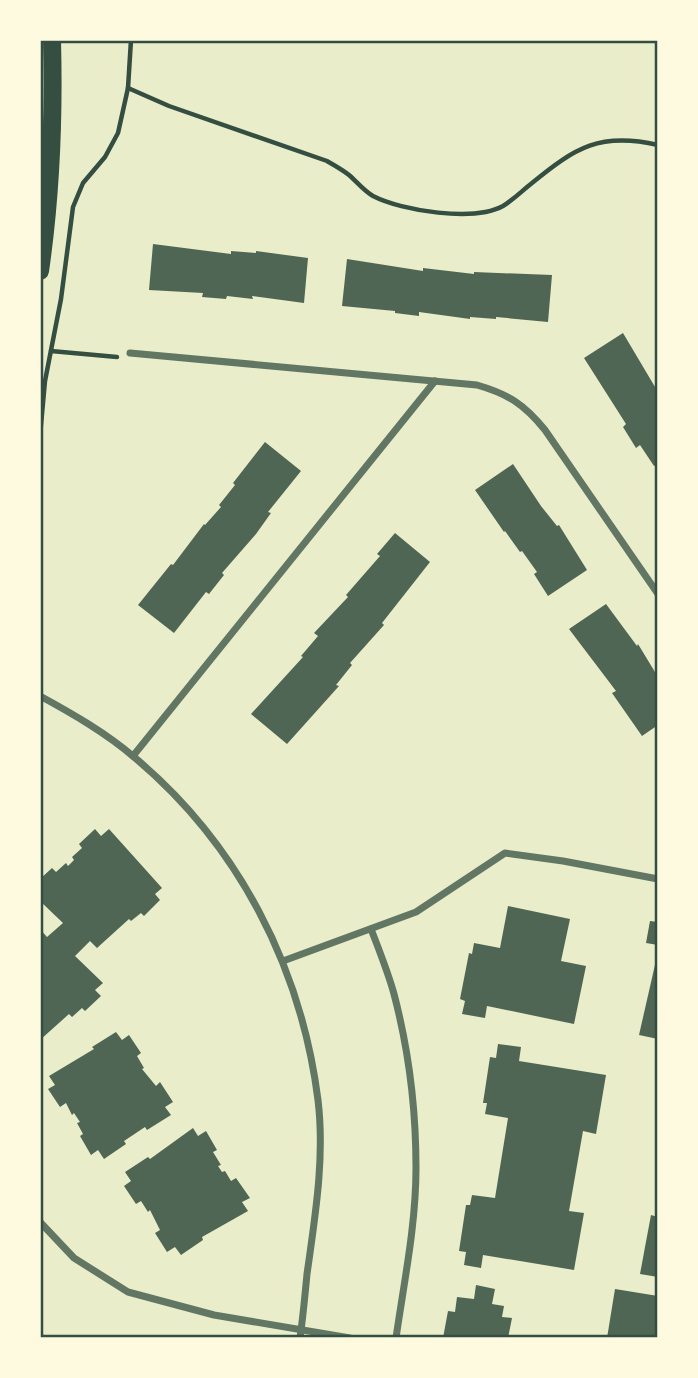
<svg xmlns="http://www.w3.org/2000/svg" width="698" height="1378" font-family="Cabin,sans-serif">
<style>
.building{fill:#4f6655}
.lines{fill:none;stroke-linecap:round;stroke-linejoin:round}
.path{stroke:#344e41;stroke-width:4.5}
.minor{stroke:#617663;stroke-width:7}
.primary{stroke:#344e41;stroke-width:18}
.neatline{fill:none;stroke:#344e41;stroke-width:2.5}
</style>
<rect width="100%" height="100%" fill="#e9edc9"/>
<!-- building -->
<g class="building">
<path d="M153,244L231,254V251L256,253V251L308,258L304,303L252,296L253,299L227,296L226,299L202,297L203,293L149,290Z"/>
<path d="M347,259L423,271V268L474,274V272L552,275L548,322L496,317V319L470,317V319L419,312V316L395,313V311L342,306Z"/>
<path d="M623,333L658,392V468L656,465L654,466L640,445L636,448L623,427L626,424L584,358Z"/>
<path d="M265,442L301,471L268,512L271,513L256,534L222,573L224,575L209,594L206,592L174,633L138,605L171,564L173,565L204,524L205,525L221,507L219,505L235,485L233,483Z"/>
<path d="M513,464L541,506L557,526L559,525L587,570L548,596L534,574L537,572L522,551L520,552L505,531L504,532L475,490Z"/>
<path d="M395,533L430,562L382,623L384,625L350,663L352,665L336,685L339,686L287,744L251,714L303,657L301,656L318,636L314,633L348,597L346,595L380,556L377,554Z"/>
<path d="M606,604L637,646L638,644L658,677V725L642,736L612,693L616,691L569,629Z"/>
<path d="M95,829L101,836L109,829L162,888L155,894L160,900L144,916L141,913L131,921L129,919L97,948L90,941L75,956L103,983L95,990L101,996L85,1011L82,1008L72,1017L69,1014L40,1040V929L47,937L63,923L40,901V892L43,890L40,887V879L52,868L56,872L66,863L68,866L74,860L72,857L82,848L79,844Z"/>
<path d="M508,906L570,919L561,961L586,966L574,1024L487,1006L485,1018L462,1014L465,1001L460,999L469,953L472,954L474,943L500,948Z"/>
<path d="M650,921L658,922V945L646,943Z"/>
<path d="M657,956H658V1039L639,1035Z"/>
<path d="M116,1032L122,1040L129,1035L141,1053L137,1056L144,1068L142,1069L156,1086L160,1082L173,1102L165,1107L171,1115L147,1130L145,1127L124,1141L126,1144L104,1159L98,1150L91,1155L80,1136L83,1134L77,1123L80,1122L74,1113L72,1115L66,1103L60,1107L48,1089L55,1085L49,1076L94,1049L92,1047Z"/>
<path d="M498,1044L521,1047L519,1061L606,1075L596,1134L583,1131L569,1211L584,1213L574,1270L483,1255L481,1268L464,1265L466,1252L459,1251L466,1205H470L472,1195L495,1198L508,1118L485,1114L487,1103H483L490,1057L496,1058Z"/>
<path d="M193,1128L198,1136L206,1131L217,1150L213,1152L221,1165L218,1166L222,1172L225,1171L231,1181L236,1178L250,1198L242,1202L248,1211L202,1237L203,1240L181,1255L175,1247L167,1252L155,1233L160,1230L150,1210L148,1212L141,1201L136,1204L124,1186L131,1181L125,1172L148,1157L150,1159Z"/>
<path d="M651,1215L658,1217V1277L640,1274Z"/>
<path d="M476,1285L495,1289L492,1304L504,1306L502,1317L512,1318L508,1338H443L448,1311L455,1312L457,1297L474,1299Z"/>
<path d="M615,1289L658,1296V1338H607Z"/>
</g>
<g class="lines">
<!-- path -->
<g class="path">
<path d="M128,88L169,106L327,161C334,165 343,170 349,175C357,182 364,191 373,196C402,211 474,222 503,206C513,200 523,190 532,183C576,147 600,132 658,145"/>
<path d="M51,351L117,357"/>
<path d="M40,436L45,381L61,299L73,207L83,183L105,157L118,133L128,88L131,40"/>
</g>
<!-- minor -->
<g class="minor">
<path d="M130,353L477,385C508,394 524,404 545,430L658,594"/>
<path d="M40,696C73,714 106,733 134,757C238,844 301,966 318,1100C325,1158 315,1217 307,1274C305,1295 303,1317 300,1338"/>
<path d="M133,756L435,381"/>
<path d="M371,929C379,950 388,972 394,994C409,1051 416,1110 416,1168C416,1225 404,1282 396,1338"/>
<path d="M283,961L416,912L505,853L563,861L658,879"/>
<path d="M40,1222L74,1258L128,1292L214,1315L350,1338"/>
</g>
<!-- primary -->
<path class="primary" d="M40,271C51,195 54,117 52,40"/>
</g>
<!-- border -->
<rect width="698" height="1378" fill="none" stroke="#fefae0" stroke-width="84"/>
<rect x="42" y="42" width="614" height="1294" class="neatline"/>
</svg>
